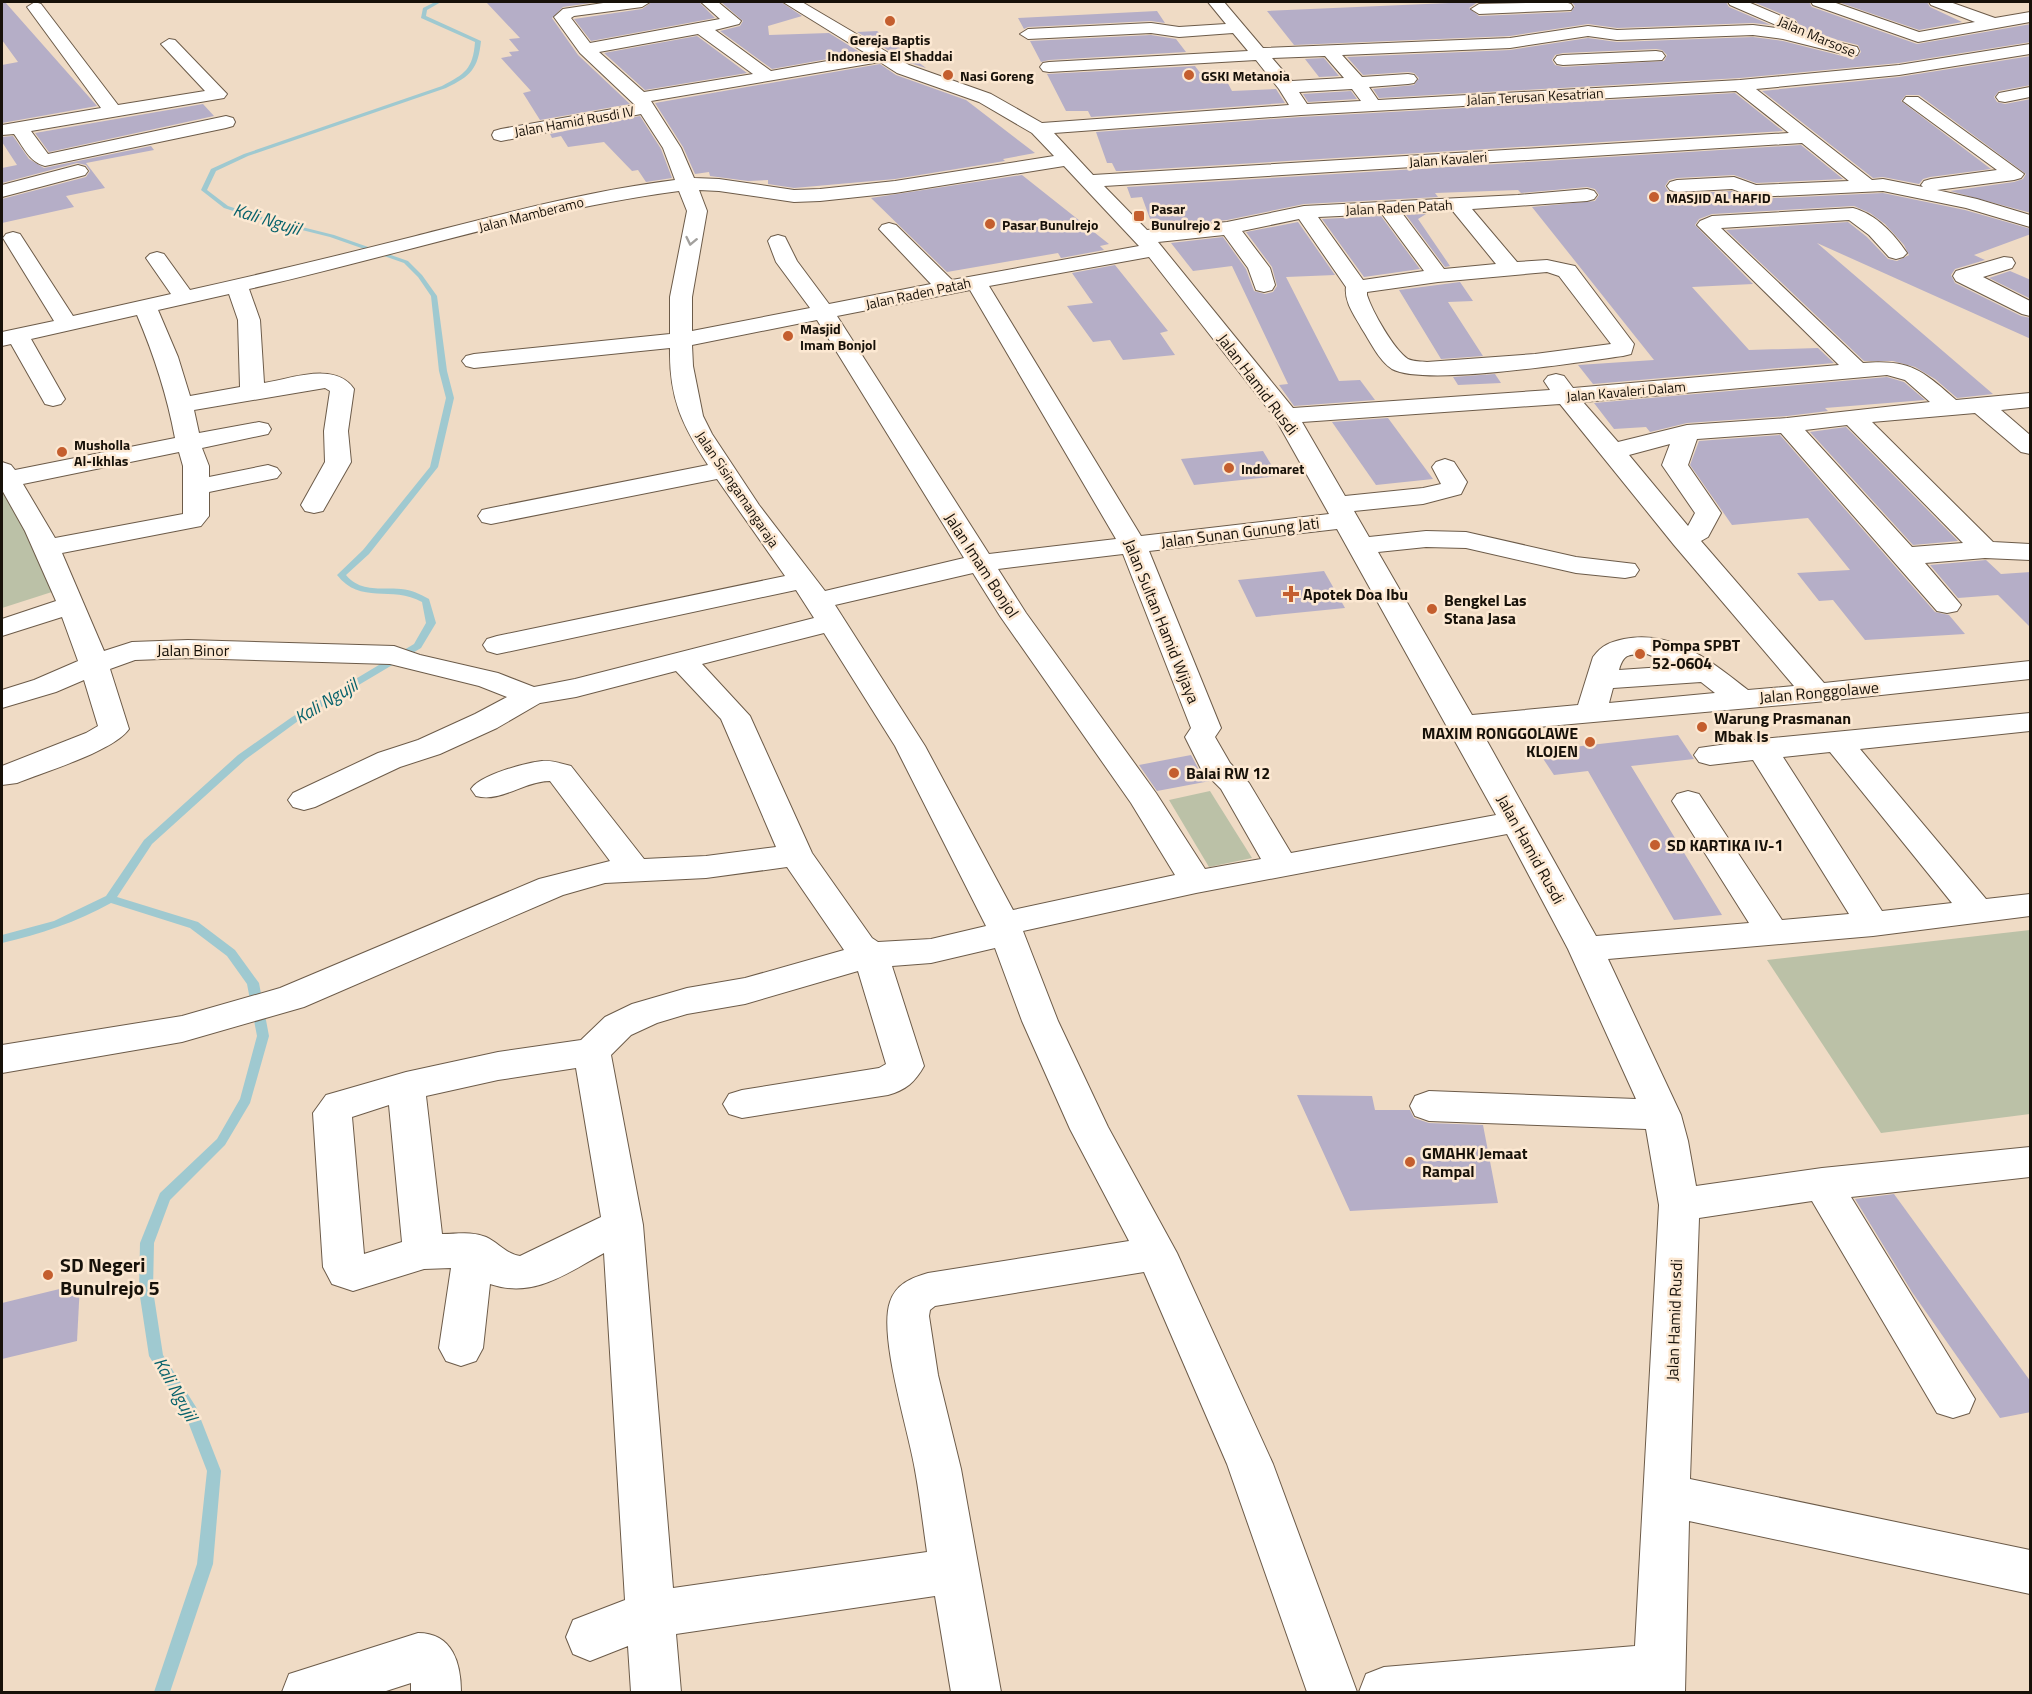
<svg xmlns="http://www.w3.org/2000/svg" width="2032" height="1694" font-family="'Titillium Web',sans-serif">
<rect width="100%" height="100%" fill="#efdbc5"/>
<g fill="#bbc1a7">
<path d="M2 489 31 537 55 591 2 608Z"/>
<path d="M1210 791 1252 858 1209 867 1169 800Z"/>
<path d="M2030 930V1114L1881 1133 1767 960Z"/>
</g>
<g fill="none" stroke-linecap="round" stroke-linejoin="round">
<path fill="#9fc9d0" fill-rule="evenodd" d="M435 2H441L427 10 426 16 481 41C478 69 471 76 446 88L248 156 216 171 207 190 228 206 262 217 334 235 408 261 422 275 437 296 447 371 454 398 438 467 369 554 346 575C361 593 381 587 401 589 412 590 420 594 429 599L436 623 421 648 298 721 246 759 152 844 117 897 198 922 235 950 259 983 269 1036 250 1103 225 1145 170 1200 154 1243 153 1290 163 1355 196 1407 221 1471 213 1564 170 1692H154L197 1564 207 1471 185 1414 149 1356 139 1290 140 1243 160 1193 217 1139 240 1099 257 1036 247 984 227 956 190 928 111 903C77 922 40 934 2 943V935L54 921 106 896 144 840 238 755 292 717 414 644 426 623 422 602C392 585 360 605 337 575L363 550 430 467 446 398 439 371 431 296 418 277 404 263 330 237 258 219 224 208 201 190 211 169 244 154 442 86C465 74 473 69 475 42L421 18 423 8Z"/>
</g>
<g fill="#b5aec7" fill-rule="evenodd">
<path d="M2 2H5L97 106 2 123V65L18 62 2 40Z"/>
<path d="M486 2H598L563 7 552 18 578 55 630 104 540 120 523 93 531 91 501 58 512 56 509 52 519 51 509 39 520 38Z"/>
<path d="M652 2H699L715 18 591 41 574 19 642 9Z"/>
<path d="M721 2H781L802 16 768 26 769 35 829 33 861 53 772 69 720 31 740 26 743 21Z"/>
<path d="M1447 2H1490H1478L1469 8 1479 16 1571 12 1575 6 1571 2H1726L1729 7 1771 25 1753 23 1617 28 1588 24 1510 36 1294 45 1267 11 1449 3Z"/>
<path d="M1753 2H1809L1812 7 1917 44 2031 24V42L1899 63 1740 78 1379 98 1373 89 1414 85 1419 78 1414 73 1408 72 1363 75 1347 57 1510 50 1588 38 1617 42 1753 37 1783 41 1850 58 1857 57 1861 52 1858 45 1794 29 1799 25 1796 20ZM1656 49 1662 50 1667 55 1664 61 1563 67 1555 65 1552 60 1555 55 1563 53Z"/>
<path d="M1838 2H1927L1930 7 1962 22 1919 30Z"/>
<path d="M1157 11 1165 23 1151 21 1028 27 1024 29 1018 18Z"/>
<path d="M877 31 926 68 910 63 857 32Z"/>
<path d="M1151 35 1176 39 1186 52 1049 60 1041 62 1030 41Z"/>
<path d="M697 36 747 73 645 90 604 53Z"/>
<path d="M2031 56V85L1999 91 1994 97 1997 102 2005 104 2031 99V213L1950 191 2014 182 2023 179 2026 174 1919 95H1906L1901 101 1991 169 1930 177 1923 179 1919 184 1883 177 1873 178 1762 91 1899 77Z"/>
<path d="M1324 58 1339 76 1319 77 1305 59Z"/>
<path d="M880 64 896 75 966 100 1035 153 1003 159 1005 161 895 179 794 188 768 184V180L748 181 710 176 709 172 695 174 683 147 655 103Z"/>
<path d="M1195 66 1201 74H1223L1232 91 1276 89 1285 103 1091 117 1088 111H1066L1047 74Z"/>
<path d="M1351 91 1357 99 1308 102 1303 94Z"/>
<path d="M1735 93 1783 131 1121 171H1116L1112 163H1107L1096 132 1301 117Z"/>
<path d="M203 104 214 116 49 152 35 133Z"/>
<path d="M640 116 661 149 672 178 646 182 638 170 632 171 604 142 568 147 561 136 552 138 550 134Z"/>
<path d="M13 136 29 159 44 168 151 146 154 150 86 163 105 188 66 196 74 207 2 223V199L86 177 90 171 86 165 77 163 2 183V168L17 165 2 142V137Z"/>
<path d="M1801 145 1843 179 1756 183 1734 175 1677 178 1669 180 1665 186 1668 191 1676 194 1732 191 1754 199 1883 193 1965 210 2031 229V234L1974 255 1985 260 1955 269 1951 275 1955 283 2021 316 2031 318V339L1817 243 1993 394 1957 398 1935 379 1915 367 1893 361H1864L1726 230 1848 222 1867 237 1888 259 1897 261 1909 255 1904 245 1885 224 1870 213 1854 206 1712 214 1699 219 1695 225 1753 284 1692 287 1749 350 1818 348 1834 363 1593 384 1578 365 1654 360 1532 207 1595 201 1599 195 1595 189 1587 187 1521 193 1518 190 1435 193 1438 197 1304 204 1227 220 1153 227 1142 197 1131 198 1127 187Z"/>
<path d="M1022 175 1109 244 1100 246 1104 250 1061 258 1058 253 947 272 871 198Z"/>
<path d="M1426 214 1418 219 1450 266 1445 267 1406 215Z"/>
<path d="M1381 216 1420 269 1364 277 1322 219Z"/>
<path d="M1298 222 1335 275 1286 277 1339 381 1360 380 1375 400 1294 406 1279 385 1288 384 1232 266 1193 271 1171 243 1223 237 1246 269 1254 291 1265 294 1273 292 1277 286 1272 267 1246 232Z"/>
<path d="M1115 265 1168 331 1160 333 1175 355 1123 360 1110 340 1093 342 1067 306 1093 303 1072 273Z"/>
<path d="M2010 271 2031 280V299L1989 278Z"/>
<path d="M1460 282 1473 301 1448 302 1483 356 1441 359 1399 290Z"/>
<path d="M1495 374 1501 383 1458 385 1453 377Z"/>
<path d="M1887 377 1904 382 1925 400 1825 408 1828 411 1787 416 1687 423 1650 432 1646 427 1614 429 1594 403Z"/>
<path d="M1388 418 1433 479 1376 485 1332 422Z"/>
<path d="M1846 427 1854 435 1958 541 1913 545 1810 432Z"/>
<path d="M1780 435 1935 612 1949 615 1965 634 1865 640 1833 600 1819 601 1797 573 1850 570 1808 518 1732 525 1690 465 1699 441Z"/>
<path d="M1263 451 1278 476 1194 485 1181 459Z"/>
<path d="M1986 560 2001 574 2031 572V628L1998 595 1958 598 1930 565Z"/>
<path d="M1324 571 1345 608 1256 617 1238 580Z"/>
<path d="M1678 735 1694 759 1631 766 1722 915 1674 920 1588 771 1554 775 1538 751Z"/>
<path d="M1191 755 1199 770 1210 781 1157 791 1139 765Z"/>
<path d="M1297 1095 1372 1096 1375 1110H1410L1414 1118 1429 1123 1483 1125 1498 1203 1350 1211Z"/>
<path d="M1894 1194 2031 1382V1412L2000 1418 1912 1292 1855 1199Z"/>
<path d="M80 1284 77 1341 2 1359V1303Z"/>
</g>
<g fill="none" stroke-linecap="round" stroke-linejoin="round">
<g stroke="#6c5b49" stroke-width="2">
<g id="minor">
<path d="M35 2 41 4 118 105 205 91 161 44 169 39 175 40 227 94 224 98 218 99 31 131 48 154 226 116 233 118 235 122 233 126 226 128 45 166C29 162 23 146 14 134L2 135V125L101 108 27 7Z"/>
<path d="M610 2H650L642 7 574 16 571 18 590 43 720 19 701 2H718L741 21 739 24 715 30 771 71 867 54 783 2H802L909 65 991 94 1042 123 1289 105 1279 89 1256 60 1049 72 1043 71 1040 67 1043 63 1049 62 1248 51 1233 33 1179 37 1151 33 1028 39 1020 34 1028 29 1151 23 1179 27 1226 24 1208 2H1224L1263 48 1510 38 1588 26 1617 30 1753 25 1783 29 1857 47 1859 51 1857 55 1851 56 1783 39 1753 35 1617 40 1588 36 1510 48 1342 55 1362 77 1408 74 1414 75 1417 79 1414 83 1408 84 1369 87 1378 100 1740 80 1899 65 2030 44V54L1899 75 1756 89 1872 180 1883 179 1923 187 1921 185 1924 181 1931 179 1997 170 1903 101 1906 97H1918L2024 174 2021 178 2014 180 1937 190 1977 199 2030 215V227L1966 208 1883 191 1754 197 1732 189 1677 192 1670 190 1667 186 1670 182 1677 180 1734 177 1756 185 1849 181 1802 143 1104 186 1147 230 1227 222 1304 206 1518 195 1587 189 1594 191 1597 195 1594 199 1587 201 1472 209 1517 262 1547 260 1575 266 1634 344 1631 354 1623 356C1580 362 1425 387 1392 369 1379 361 1370 341 1362 329 1355 316 1344 302 1346 287L1299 219 1242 231 1270 268 1275 285 1272 290 1264 292 1256 290 1248 268 1224 235 1158 242 1293 408 1550 390 1544 381 1548 376 1556 374 1564 376 1573 388 1839 365 1697 225 1700 221 1712 216 1853 208C1876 214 1894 234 1907 253L1903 257 1896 259 1889 257 1869 235 1849 220 1721 228 1863 363C1910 359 1922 370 1956 400L2030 393V407L2001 410 2030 435V454L2021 452 1975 413 1872 422 1993 542 2030 544V560L1985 558 1925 563 1961 605 1957 611 1947 613 1937 611 1781 433 1697 439 1688 465 1721 513 1708 537 1701 541 1824 683 2030 661V679L1816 702 1482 732 1596 936 1749 923 1672 801 1677 794 1688 791 1699 794 1782 920 1849 914 1753 760 1710 765 1699 762 1694 755 1699 748 1762 739 2030 713V731L1860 749 1986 899 2030 894V916L1873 936 1608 959 1681 1115 1688 1141 1696 1186 1822 1168 2030 1147V1177L1851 1197 1975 1399 1969 1413 1953 1418 1937 1413 1812 1201 1699 1218 1690 1479 2030 1550V1594L1689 1521 1685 1692H1359L1366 1674 1384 1667 1635 1646 1659 1205 1646 1129 1429 1121 1415 1116 1410 1106 1415 1096 1429 1091 1636 1099 1568 949 1507 834 1196 893 1023 931 1058 1021 1108 1127 1177 1253 1273 1464 1357 1692H1307L1227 1464 1144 1272 935 1306 930 1310 929 1316 938 1375 961 1469 1001 1692H951L935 1596 676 1634 681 1692H631L628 1646 590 1661 573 1654 566 1637 573 1620 625 1600 604 1253C567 1273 534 1299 490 1284L483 1348 476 1361 461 1366 446 1361 439 1348 451 1268 424 1269 353 1291 332 1284 323 1267 313 1113 326 1095 340 1091 406 1072 498 1052 581 1040 605 1017 632 1004 687 988 745 978 844 950 787 867 706 878 605 883 563 895 304 1007 182 1042 2 1073V1045L182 1016 280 988 539 879 610 861 550 781C524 781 501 803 476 796L471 789C480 775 525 763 542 761 552 760 562 764 571 766L644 859 706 856 776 847 721 719 676 671 576 697 540 703 497 728 440 754 400 767 315 807 304 810 293 807 288 800 293 793 378 753 418 740 475 714 507 697 479 686 390 664 188 658 135 660 110 669 129 729C114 751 44 772 17 783L2 785V766L86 733 98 726 84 680 56 692 2 708V690L34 680 78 661 62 617 2 636V619L56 601 25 531 2 490V462L11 465 15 470 175 438C167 395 154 355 137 315L31 339 65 399 61 404 53 406 45 404 11 344 2 346V332L54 321 3 238 6 234 13 232 20 234 73 316 171 294 146 258 150 254 157 252 164 254 190 290C266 273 341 255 416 236 502 214 587 191 675 180L663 148 641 114 501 141 494 139 492 135 494 131 501 129 635 105 580 53 554 17 563 9ZM698 34 753 74 644 92 599 52ZM1325 56 1344 78 1292 81 1272 58ZM880 62 897 73 979 102 1032 133 1054 156 895 181 820 189 794 190 719 179 694 178 681 148 651 101ZM1352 89 1361 101 1307 104 1299 92ZM1736 91 1789 133 1093 175 1054 133 1301 115ZM1064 166 1139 246 952 280 896 225 889 223 882 225 879 229 931 284 829 304 797 261 785 237 778 235 771 237 768 241 776 262 810 308 692 331V297L707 211 699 190 719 191 794 202 820 201 895 193ZM679 191 687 211 670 297V334L474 354 466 356 462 361 466 366 474 368 670 348C669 398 682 425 708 465L491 508 482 510 478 516 482 522 491 524 717 479 785 576 497 636 487 639 483 645 487 651 497 654 796 590 814 618 575 679 534 687 498 673 420 655 394 646 188 640 132 642 104 651 62 553 201 526 209 516V492L277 478 281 473 277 468 268 465 209 477V466L202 448 268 434 271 429 268 424 259 422 199 433 194 410 325 388 330 391 324 431 325 462 301 505 305 511 314 513 323 511 351 462 348 431 354 389C335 361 291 379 264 383L260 320 249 289C392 257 534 210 679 191ZM1452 210 1496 264 1444 269 1402 213ZM1382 214 1424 271 1363 280 1318 217ZM1149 257 1275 418 1329 514 1141 536 989 286ZM1547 272 1559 276 1611 344 1535 354 1427 362C1421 361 1414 362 1408 359 1394 350 1372 311 1367 295V292L1438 282ZM970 290 1116 539 989 554 837 316ZM229 294 238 320 240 387 190 396 178 357 158 310ZM817 320 964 558 825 591 759 505 712 434 703 416 693 366 692 345ZM1887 375 1905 380 1930 402 1787 418 1687 425 1618 442 1583 402ZM1560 404 1674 545 1794 686 1748 690C1712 662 1673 629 1624 639 1610 642 1602 645 1593 657L1578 705 1472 715 1378 552 1426 547 1466 548 1576 573 1625 578 1635 576 1639 570 1635 564 1576 557 1466 532 1426 531 1369 537 1354 511 1423 504 1461 494 1467 482 1454 462 1445 459 1436 462 1432 467 1441 484 1423 488 1345 496 1302 422ZM1847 425 1963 543 1912 547 1805 430ZM1670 444 1662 465 1695 513 1688 526 1629 455ZM179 452 183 466V514L55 538 23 484ZM1337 529 1496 815 1291 853 1249 783 1230 763 1215 737 1221 728 1149 551ZM1123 554 1191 728 1185 737 1201 769 1221 789 1261 859 1205 869 1156 793 1026 613 998 569ZM973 573 1000 616 1131 803 1175 875 1013 910 925 746 835 605ZM824 633 895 746 986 926 931 939 878 942 872 938 812 853 750 716 702 664ZM1647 654 1678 666 1619 670C1624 652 1630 655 1647 654ZM1701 682 1715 693 1609 703 1613 688ZM1830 752 1952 903 1882 911 1783 757ZM995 948 1022 1021 1070 1129 1129 1241 928 1273C911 1278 896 1284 890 1302 878 1336 909 1432 915 1470 920 1497 923 1525 927 1552L673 1588 643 1225 611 1055 631 1035 657 1023 687 1014 745 1004 858 971 886 1064 879 1068 742 1090 729 1094 723 1104 729 1114 742 1118 888 1095C906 1090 915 1082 924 1066L892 966 931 963ZM576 1068 601 1217 520 1256C506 1254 499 1243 486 1237 472 1231 457 1234 442 1234L426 1096 498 1080ZM389 1105 402 1242 364 1254 352 1117Z"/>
<path d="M1565 2 1571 4 1573 7 1571 10 1479 14 1471 9 1479 4Z"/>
<path d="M1728 2H1748L1795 22 1797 25 1789 30 1783 28 1730 5Z"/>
<path d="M1811 2H1833L1919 32 1975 22 1931 5 1929 2H1950L1995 18 2030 12V22L1918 42 1813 5Z"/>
<path d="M1656 51 1662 52 1665 56 1662 60 1563 65 1557 64 1554 60 1557 56 1563 55Z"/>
<path d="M2030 87V97L2005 102 1999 101 1996 97 1999 93Z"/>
<path d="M78 165 85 167 88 171 85 175 2 197V185Z"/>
<path d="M2004 257 2012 258 2015 263 2012 268 1983 277 2030 301V316L2022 314 1956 281 1953 276 1956 271Z"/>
<path d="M418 1633C453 1633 461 1664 461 1692H411V1683L383 1692H282L289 1674Z"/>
</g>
</g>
<use href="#minor" fill="#fff" fill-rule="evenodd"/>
</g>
<defs><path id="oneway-chevron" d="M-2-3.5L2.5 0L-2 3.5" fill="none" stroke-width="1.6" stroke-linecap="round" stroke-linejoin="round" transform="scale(1.5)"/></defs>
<use stroke="#a2a09d" href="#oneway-chevron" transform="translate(691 241) rotate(102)"/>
<g fill="#c45e2e" stroke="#fce8d2" stroke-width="2">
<circle cx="890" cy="21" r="6"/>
<circle cx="948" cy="75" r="6"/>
<circle cx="1189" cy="75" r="6"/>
<circle cx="1654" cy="197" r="6"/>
<rect x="1133" y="210" width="12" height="12" rx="3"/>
<circle cx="990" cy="224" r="6"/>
<circle cx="788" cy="336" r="6"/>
<circle cx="62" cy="452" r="6"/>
<circle cx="1229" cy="468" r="6"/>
<path d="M1288 585h6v6h6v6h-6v6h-6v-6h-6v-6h6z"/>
<circle cx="1432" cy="609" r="6"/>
<circle cx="1640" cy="654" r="6"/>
<circle cx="1702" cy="727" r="6"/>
<circle cx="1590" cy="742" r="6"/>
<circle cx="1174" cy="773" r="6"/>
<circle cx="1655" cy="845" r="6"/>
<circle cx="1410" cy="1162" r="6"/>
<circle cx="48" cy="1275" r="6"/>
</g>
<g text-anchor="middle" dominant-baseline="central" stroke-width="5" stroke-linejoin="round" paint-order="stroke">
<g font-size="14" fill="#171109" stroke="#fce8d2">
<text transform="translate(1817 36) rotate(23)">Jalan Marsose</text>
<text transform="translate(1535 96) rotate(-3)">Jalan Terusan Kesatrian</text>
<text transform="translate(574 121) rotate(-10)">Jalan Hamid Rusdi IV</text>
<text transform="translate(1448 159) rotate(-4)">Jalan Kavaleri</text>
<text transform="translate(1399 207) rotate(-3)">Jalan Raden Patah</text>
<text transform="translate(531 214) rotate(-14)">Jalan Mamberamo</text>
<text transform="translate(918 293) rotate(-12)">Jalan Raden Patah</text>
<text transform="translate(1626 391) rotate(-5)">Jalan Kavaleri Dalam</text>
<text transform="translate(738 489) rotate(56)">Jalan Sisingamangaraja</text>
</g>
<g font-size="14" font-weight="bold" fill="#171109" stroke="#fce8d2" text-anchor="start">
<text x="890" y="39" text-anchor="middle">Gereja Baptis<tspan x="890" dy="16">Indonesia El Shaddai</tspan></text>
<text x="960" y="75">Nasi Goreng</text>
<text x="1201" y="75">GSKI Metanoia</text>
<text x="1666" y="197">MASJID AL HAFID</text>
<text x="1151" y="208">Pasar<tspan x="1151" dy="16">Bunulrejo 2</tspan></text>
<text x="1002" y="224">Pasar Bunulrejo</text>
<text x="800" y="328">Masjid<tspan x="800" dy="16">Imam Bonjol</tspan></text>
<text x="74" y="444">Musholla<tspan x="74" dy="16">Al-Ikhlas</tspan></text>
<text x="1241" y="468">Indomaret</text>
</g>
<g font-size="16" fill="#171109" stroke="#fce8d2">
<text transform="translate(1258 384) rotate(53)">Jalan Hamid Rusdi</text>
<text transform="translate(1240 532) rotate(-7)">Jalan Sunan Gunung Jati</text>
<text transform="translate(982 565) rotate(57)">Jalan Imam Bonjol</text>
<text transform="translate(1162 621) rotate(68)">Jalan Sultan Hamid Wijaya</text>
<text x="193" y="650">Jalan Binor</text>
<text transform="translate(1819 692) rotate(-5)">Jalan Ronggolawe</text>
<text transform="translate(1531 849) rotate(61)">Jalan Hamid Rusdi</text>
<text transform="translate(1674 1320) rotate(-88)">Jalan Hamid Rusdi</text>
</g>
<g font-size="16" font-weight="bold" fill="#171109" stroke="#fce8d2" text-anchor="start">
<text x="1303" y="594">Apotek Doa Ibu</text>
<text x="1444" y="600">Bengkel Las<tspan x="1444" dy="18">Stana Jasa</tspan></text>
<text x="1652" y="645">Pompa SPBT<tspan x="1652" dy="18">52-0604</tspan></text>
<text x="1714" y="718">Warung Prasmanan<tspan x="1714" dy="18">Mbak Is</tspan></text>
<text x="1578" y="733" text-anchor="end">MAXIM RONGGOLAWE<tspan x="1578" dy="18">KLOJEN</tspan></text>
<text x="1186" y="773">Balai RW 12</text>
<text x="1667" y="845">SD KARTIKA IV-1</text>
<text x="1422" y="1153">GMAHK Jemaat<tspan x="1422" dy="18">Rampal</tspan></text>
</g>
<g font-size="18" font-style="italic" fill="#07626c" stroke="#fce8d2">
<text transform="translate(267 219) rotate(17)">Kali Ngujil</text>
<text transform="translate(326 701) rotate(-31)">Kali Ngujil</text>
<text transform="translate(176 1389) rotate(61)">Kali Ngujil</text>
</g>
<g font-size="20" font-weight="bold" fill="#171109" stroke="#fce8d2" text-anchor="start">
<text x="60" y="1264">SD Negeri<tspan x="60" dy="23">Bunulrejo 5</tspan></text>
</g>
</g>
<rect width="2032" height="1694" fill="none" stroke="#171109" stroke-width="6"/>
</svg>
